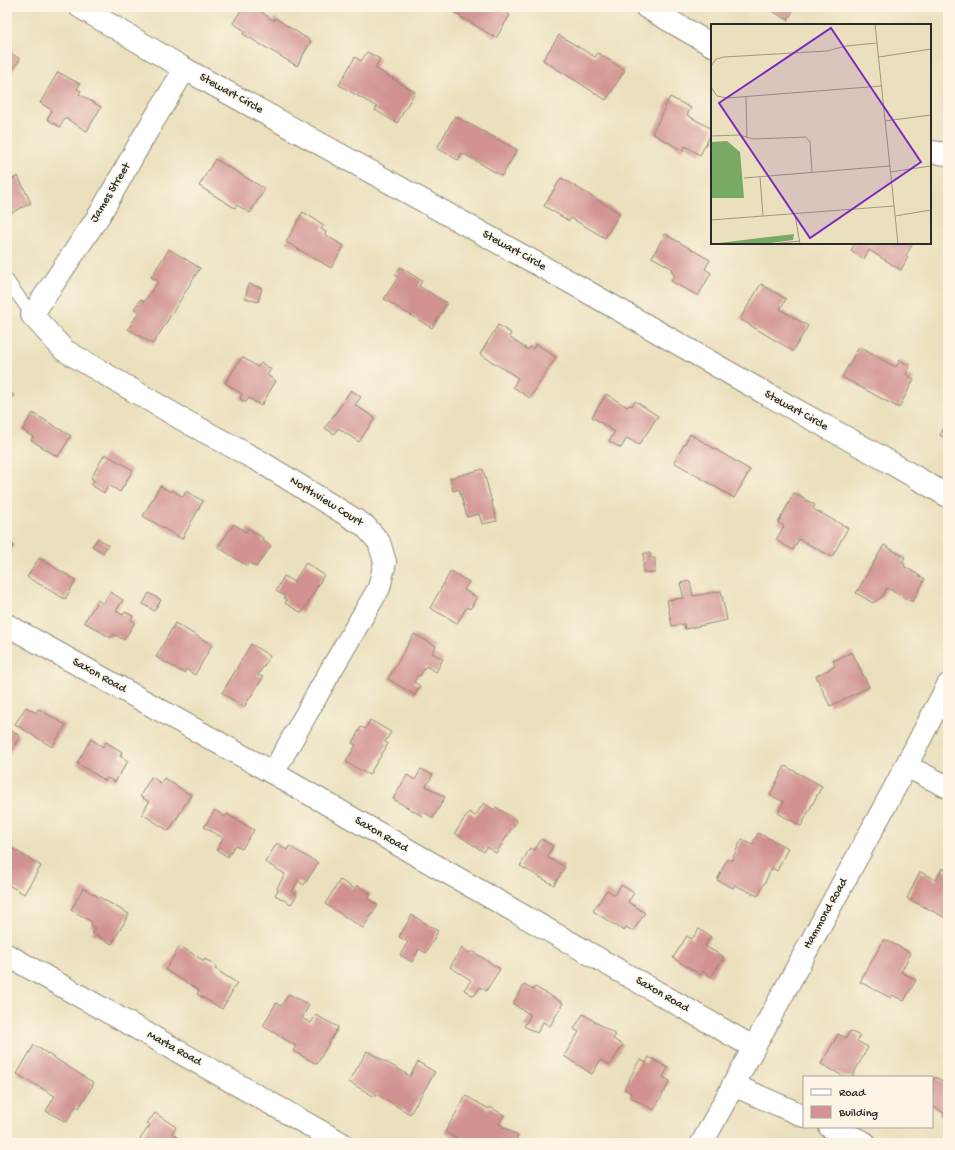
<svg xmlns="http://www.w3.org/2000/svg" width="955" height="1150" font-family="'Gochi Hand',sans-serif">
<rect width="100%" height="100%" fill="#fcf5e5"/>
<filter id="ink" filterUnits="userSpaceOnUse"><feTurbulence type="fractalNoise" baseFrequency=".025" numOctaves="2"/><feDisplacementMap in="SourceGraphic" scale="8" xChannelSelector="R" yChannelSelector="G"/><feConvolveMatrix kernelMatrix="1 2 1 2 8 2 1 2 1" color-interpolation-filters="sRGB"/></filter>
<filter id="wash" filterUnits="userSpaceOnUse"><feTurbulence type="fractalNoise" baseFrequency=".012" numOctaves="4" result="noise"/><feDisplacementMap in="SourceGraphic" scale="16" xChannelSelector="R" yChannelSelector="G"/><feGaussianBlur stdDeviation="0.9" result="paint"/><feColorMatrix in="noise" values="0 0 0 0 0 0 0 0 0 0 0 0 0 0 0 0 0 1.4 0 .05"/><feComposite in="paint" operator="in"/></filter>
<g filter="url(#wash)">
<rect width="100%" height="100%" fill="#ebe0bd"/>
<g id="blocks">
<g fill="#d19291">
<path d="M243 7H247L255 11 257 9 274 21 275 18 311 41 297 66 243 34 245 31 233 23Z"/>
<path d="M452 7H498L510 15 496 38 450 10Z"/>
<path d="M765 7H795L788 20Z"/>
<path d="M559 35 595 57 598 53 625 70 606 100 543 60Z"/>
<path d="M7 51 20 59 7 80Z"/>
<path d="M367 52 380 59 375 68 415 92 397 123 375 110 377 107 339 85 355 57 361 61Z"/>
<path d="M58 72 80 84 77 89 81 91 79 94 101 107 87 131 65 118 60 127 47 119 52 110 40 103Z"/>
<path d="M670 97 691 108 687 115 712 129V132L700 155 685 146 683 151 652 133 665 109 664 108Z"/>
<path d="M455 116 517 150 502 176 462 153 458 160 437 148Z"/>
<path d="M215 159 265 189 250 213 237 205 235 208 199 186Z"/>
<path d="M18 176 31 203 7 215V182Z"/>
<path d="M561 178 620 213 605 238 571 218 569 221 544 206Z"/>
<path d="M303 212 324 225 321 229 326 232 325 235 344 246 331 268 286 242Z"/>
<path d="M665 234 710 260 705 269 711 273 698 296 671 281 675 275 671 272 673 269 652 257Z"/>
<path d="M855 243H910L912 245 906 255 908 257 901 270 869 250 864 259 851 251Z"/>
<path d="M169 249 200 268 153 344 128 329 139 312 134 309 141 299 144 302 158 281 151 277Z"/>
<path d="M400 267 422 281 419 286 447 303 432 328 384 299 398 277 395 275Z"/>
<path d="M249 284 262 288 258 302 245 298Z"/>
<path d="M761 284 786 299 780 309 808 326 793 351 740 319Z"/>
<path d="M498 325 511 333 509 337 528 350 530 347 533 349 536 344 556 357 530 398 513 387 518 378 480 354Z"/>
<path d="M859 347 896 367 900 360 910 366 906 374 914 379 899 408 842 377Z"/>
<path d="M242 357 258 367 261 363 271 369 267 375 276 381 261 406 249 398 246 402 240 399 242 394 225 383Z"/>
<path d="M351 390 361 397 355 405 375 418 359 442 338 428 334 434 325 428Z"/>
<path d="M7 391 14 395 7 407Z"/>
<path d="M606 394 627 407 629 405 632 406 635 401 658 416 639 445 627 438 621 448 609 441 615 432 592 417Z"/>
<path d="M33 413 71 436 58 457 31 440 33 437 22 430Z"/>
<path d="M948 421V440L940 435Z"/>
<path d="M690 434 750 470 734 498 674 462Z"/>
<path d="M105 454 133 470 120 492 109 485 104 493 91 485 94 480 91 478Z"/>
<path d="M483 469 497 521 482 524 479 514 467 517 459 489 453 491 450 478Z"/>
<path d="M160 486 171 492 172 490 183 497 186 491 203 501 182 539 143 516Z"/>
<path d="M794 493 815 505 813 509 848 528 832 557 799 539 793 550 776 540 784 526 778 523Z"/>
<path d="M234 524 246 532 248 528 263 538 262 540 271 546 256 567 249 562 247 566 218 547Z"/>
<path d="M98 538 108 545 103 553 92 546Z"/>
<path d="M7 541 14 545 7 557Z"/>
<path d="M884 545 905 557 902 562 905 564 904 566 925 579 912 602 887 588 882 597 873 603 856 593Z"/>
<path d="M644 553H650V558H655V573L643 572Z"/>
<path d="M39 558 76 580 65 599 27 577Z"/>
<path d="M306 563 324 575 302 613 285 603 287 600 284 598 285 596 276 591 284 576 294 582Z"/>
<path d="M451 571 469 582 464 590 477 597 470 609 467 607 457 623 430 608Z"/>
<path d="M690 581 693 596 721 591 727 620 685 629 684 624 672 626 667 600 684 598 680 583Z"/>
<path d="M110 592 123 600 116 611 123 615 125 612 133 616 131 620 135 622 124 640 114 634 111 638 84 622 98 600 103 604Z"/>
<path d="M149 593 161 600 154 611 143 604Z"/>
<path d="M175 623 212 645 195 675 186 669 184 673 156 657Z"/>
<path d="M414 634 436 646 432 653 443 659 436 672 426 666 420 676 418 675 414 682 420 686 415 695 388 679Z"/>
<path d="M251 644 270 656 258 675 263 677 244 707 222 693Z"/>
<path d="M852 652 869 687 830 706 816 676 835 666 833 661Z"/>
<path d="M26 707 36 713 38 709 66 725 52 747 15 724Z"/>
<path d="M370 720 391 732 385 742 388 744 369 775 346 762 356 745 352 743 361 727 365 729Z"/>
<path d="M7 728 20 736 7 758Z"/>
<path d="M91 739 103 747 106 742 122 752 120 756 128 761 115 782 107 778 106 781 77 763Z"/>
<path d="M785 766 822 786 801 826 778 813 784 802 770 795Z"/>
<path d="M421 769 433 775 426 786 445 797 433 818 424 812 422 816 393 799 407 775 415 780Z"/>
<path d="M151 777 161 783 164 778 191 795 169 831 142 814 149 802 140 796Z"/>
<path d="M484 803 494 810 496 807 517 821 496 853 487 847 484 852 455 833 469 812 475 816Z"/>
<path d="M215 810 225 817 227 814 254 830 242 849 235 845 228 857 217 850 223 838 204 827Z"/>
<path d="M758 833 788 848 777 871 772 868 758 896 735 885 733 888 717 880 727 859 731 861 742 839 752 845Z"/>
<path d="M541 839 553 846 547 857 565 867 554 885 520 866 530 848 535 850Z"/>
<path d="M277 843 287 850 289 846 318 863 304 885 298 881 292 892 297 895 291 904 275 895 278 890 277 888 285 874 265 862Z"/>
<path d="M7 845 41 866 24 894 7 884V878L9 875 7 874Z"/>
<path d="M942 868 948 871V913L946 918 907 898 920 872 936 880Z"/>
<path d="M340 880 355 889 357 885 371 894 368 899 378 905 363 928 325 904Z"/>
<path d="M621 885 634 893 628 902 645 913 633 931 626 927 624 931 593 911 607 890 615 895Z"/>
<path d="M83 888 129 914 112 944 92 933 95 928 91 926 92 922 71 910Z"/>
<path d="M412 915 438 931 426 953 419 949 412 962 400 955 408 942 399 937Z"/>
<path d="M699 929 711 937 705 946 724 957 711 977 703 971 701 975 673 958 687 936 692 939Z"/>
<path d="M884 939 911 953 901 972 916 980 904 1001 892 995 891 998 860 982Z"/>
<path d="M180 946 204 961 205 959 217 966 215 969 237 983 222 1009 197 994 199 990 165 970Z"/>
<path d="M462 948 470 953 472 951 500 969 486 991 480 987 474 996 464 990 471 980 450 967Z"/>
<path d="M524 985 533 990 535 987 563 1003 550 1026 543 1022 537 1033 524 1026 531 1015 513 1004Z"/>
<path d="M289 994 309 1005 302 1018 311 1023 316 1015 338 1027 317 1064 293 1051 296 1046 263 1026 276 1003 281 1006Z"/>
<path d="M583 1014 616 1035 613 1039 623 1045 610 1065 601 1060 592 1074 564 1056 579 1032 574 1029Z"/>
<path d="M850 1031 860 1036 857 1041 868 1047 852 1077H845L821 1064 838 1034 846 1038Z"/>
<path d="M34 1045 94 1083 79 1108 76 1106 66 1122 46 1111 55 1096 17 1074Z"/>
<path d="M367 1051 410 1076 418 1062 435 1072 410 1114 376 1094 375 1097 349 1082Z"/>
<path d="M649 1057 668 1068 663 1077 670 1081 654 1110 630 1097 631 1093 624 1089 640 1059 646 1063Z"/>
<path d="M935 1077 948 1084V1119L943 1116 944 1113 932 1106V1084Z"/>
<path d="M466 1096 489 1109 490 1107 504 1115 499 1124 518 1136 514 1143H464L445 1132Z"/>
<path d="M155 1113 176 1127 172 1133 185 1143H137L150 1125 147 1123Z"/>
</g>
</g>
</g>
<g filter="url(#ink)">
<use href="#blocks" fill-opacity="0" stroke="#8b8674" stroke-width="1"/>
<g fill="none" stroke-linecap="round" stroke-linejoin="round">
<g stroke="#8b8674" stroke-width="14">
<path id="lane" d="M7 280 32 315"/>
</g>
<g stroke="#8b8674" stroke-width="24">
<g id="street">
<path d="M80 7 185 69 579 287 754 387 872 452 948 496"/>
<path d="M646 7 712 45"/>
<path d="M185 69 144 136 100 214 32 315 64 350 187 422 261 462 365 526 379 542 385 562 379 588 331 670 273 773"/>
<path d="M930 152 948 154"/>
<path d="M7 625 273 773 753 1047"/>
<path d="M906 766 948 787"/>
<path d="M7 955 341 1143"/>
<path d="M733 1085 804 1116"/>
<path d="M830 1127 865 1143"/>
<path d="M702 1143 894 789 948 685"/>
</g>
</g>
<use href="#lane" stroke="#fff" stroke-width="12"/>
<use href="#street" stroke="#fff" stroke-width="22"/>
</g>
</g>
<g text-anchor="middle" dominant-baseline="central" stroke-width="3" stroke-linejoin="round" paint-order="stroke">
<g font-size="12" fill="#2b2b2b" stroke="#fcf5e5">
<text transform="translate(231 94) rotate(29)">Stewart Circle</text>
<text transform="translate(111 193) rotate(-59)">James Street</text>
<text transform="translate(514 251) rotate(29)">Stewart Circle</text>
<text transform="translate(796 411) rotate(29)">Stewart Circle</text>
<text transform="translate(326 502) rotate(32)">Northview Court</text>
<text transform="translate(99 676) rotate(29)">Saxon Road</text>
<text transform="translate(381 835) rotate(30)">Saxon Road</text>
<text transform="translate(826 914) rotate(-61)">Hammond Road</text>
<text transform="translate(662 995) rotate(30)">Saxon Road</text>
<text transform="translate(174 1049) rotate(29)">Marta Road</text>
</g>
</g>
<g transform="translate(711 24)">
<rect width="220" height="220" fill="#ebe0bd"/>
<path d="M16 117 29 128 33 174H0V118ZM83 210 82 216 52 220H0Z" fill="#78aa65"/>
<path fill="none" stroke="#9e9883" stroke-width="1" d="M164 0 187 220M168 33 220 25M0 42 5 35 13 33 116 27 135 22 166 19M0 63 6 72 16 74 170 62M35 73 36 114M174 97 220 91M0 112 28 111 43 115 95 113 99 118 101 148M179 148 220 142M49 153 52 192M33 154 179 142M84 191 89 220M184 192 220 186M0 196 183 182M60 220 89 217"/>
<path fill="#7b2cbf" fill-opacity="0.15" stroke="#7b2cbf" stroke-width="2" d="M120 4 210 138 99 214 8 79Z"/>
<rect width="220" height="220" fill="none" stroke="#2b2b2b" stroke-width="2"/>
</g>
<rect width="955" height="1150" fill="none" stroke="#fcf5e5" stroke-width="24"/>
<rect x="803" y="1076" width="130" height="52" fill="#fcf5e5" stroke="#a8a49b"/>
<rect x="811" y="1089" width="20" height="6" fill="#ffffff" stroke="#a8a49b"/>
<text x="839" y="1096" font-size="12" fill="#2b2b2b">Road</text>
<rect x="811" y="1106" width="20" height="12" fill="#d19291" stroke="#a8a49b"/>
<text x="839" y="1116" font-size="12" fill="#2b2b2b">Building</text>
</svg>
